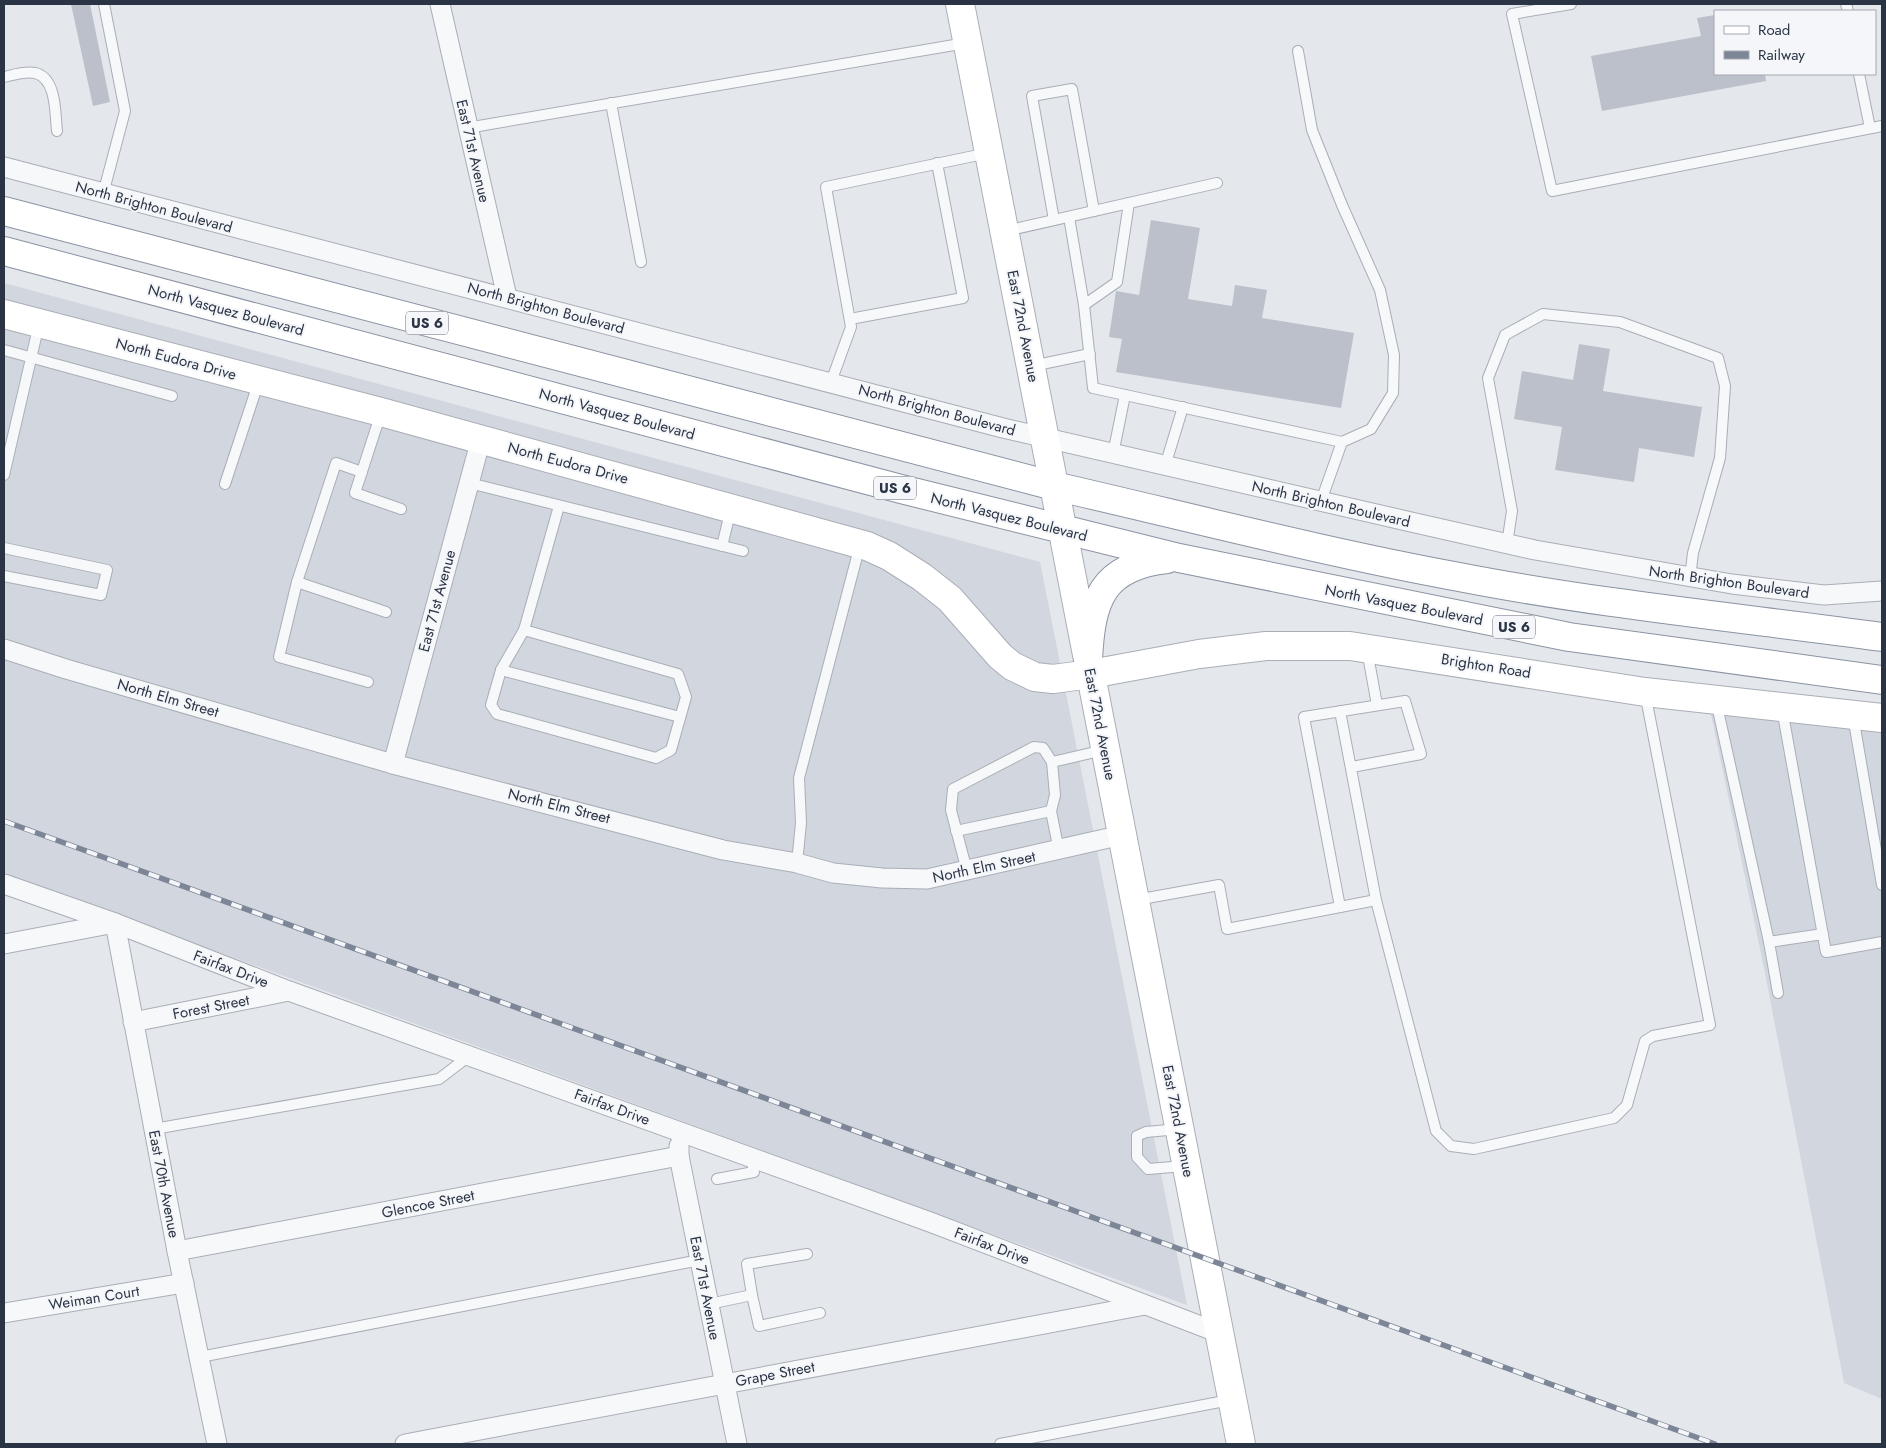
<svg xmlns="http://www.w3.org/2000/svg" width="1886" height="1448" font-family="Jost,sans-serif">
<rect width="100%" height="100%" fill="#e4e7ec"/>
<g fill="#d2d6de">
<path d="M4 283 1040 562 1187 1305 4 874Z"/>
<path d="M1708 700 1882 718V1399L1844 1383 1764 968Z"/>
</g>
<g fill="#bbc0ca">
<path d="M71 4H90L110 102 93 106Z"/>
<path d="M1715 15V74H1765L1766 81 1602 111 1591 56 1701 36 1697 18Z"/>
<path d="M1151 220 1200 228 1188 299 1232 306 1235 285 1267 290 1262 318 1354 333 1341 408 1116 372 1122 339 1109 337 1116 291 1139 295Z"/>
<path d="M1579 344 1610 349 1603 391 1702 407 1694 457 1639 448 1634 482 1555 470 1562 427 1514 419 1522 371 1573 380Z"/>
</g>
<g fill="none" stroke-linecap="round" stroke-linejoin="round">
<g stroke="#a9aeb7" stroke-width="12">
<g id="lane">
<path d="M1571 4 1512 14 1552 191 1882 126"/>
<path d="M1846 4 1848 11"/>
<path d="M1298 51 1312 130 1342 205 1380 290 1394 355 1393 393 1371 429 1342 442 1321 501"/>
<path d="M1859 74 1870 128"/>
<path d="M4 77C13 75 25 71 35 73 57 78 55 114 57 131"/>
<path d="M611 103 641 262"/>
<path d="M467 128 966 43"/>
<path d="M103 194 125 111 104 4"/>
<path d="M1069 217 1084 305 1117 282 1129 203"/>
<path d="M1054 220 1032 96 1072 89 1094 211"/>
<path d="M1006 231 1217 183"/>
<path d="M1084 305 1093 388 1342 442"/>
<path d="M850 319 963 298 937 163"/>
<path d="M4 350 172 396"/>
<path d="M1032 366 1090 354"/>
<path d="M831 382 851 327 826 187 988 153"/>
<path d="M381 413 355 493 401 509"/>
<path d="M1113 454 1125 395"/>
<path d="M1165 466 1183 407"/>
<path d="M362 472 336 463 297 582 386 612"/>
<path d="M4 475 39 324"/>
<path d="M469 483 743 551"/>
<path d="M225 484 259 381"/>
<path d="M1507 544 1512 511 1488 378 1505 335 1543 314 1620 322 1718 358 1725 386 1720 458 1693 553 1690 578"/>
<path d="M722 546 731 509"/>
<path d="M4 548 107 570 101 595 4 576"/>
<path d="M297 582 279 657 368 682"/>
<path d="M524 630 678 674 686 697 671 750 656 758 497 714 491 705 501 670Z"/>
<path d="M524 630 559 506"/>
<path d="M1367 650 1377 705"/>
<path d="M501 670 680 717"/>
<path d="M1716 701 1769 942 1823 934"/>
<path d="M1782 709 1826 952 1882 942"/>
<path d="M1340 711 1376 900 1340 907 1304 717 1405 701 1421 754 1352 767"/>
<path d="M1853 716 1882 885"/>
<path d="M956 831 1051 811"/>
<path d="M1059 851 1051 811 1055 795 1052 762 1104 750"/>
<path d="M797 863 801 823 799 778 860 545"/>
<path d="M967 871 951 810 953 789 1034 747 1043 748 1052 762"/>
<path d="M1136 900 1219 885 1227 929 1340 907"/>
<path d="M1376 900 1436 1131 1451 1146 1474 1149 1614 1118 1627 1105 1645 1041 1653 1036 1710 1025 1645 693"/>
<path d="M1769 942 1778 993"/>
<path d="M154 1129 439 1079 469 1056"/>
<path d="M1179 1129 1146 1132 1137 1136V1157L1148 1169 1185 1166"/>
<path d="M717 1179 754 1172 751 1157"/>
<path d="M752 1295 747 1264 807 1254"/>
<path d="M709 1304 752 1295 759 1326 820 1313"/>
<path d="M200 1357 700 1260"/>
<path d="M1000 1444 1230 1400"/>
</g>
</g>
<g stroke="#a9aeb7" stroke-width="21">
<g id="street">
<path d="M440 4 507 297"/>
<path d="M4 167 1003 428 1411 522 1535 550 1732 584 1824 595 1882 591"/>
<path d="M4 649 66 669 393 764 723 850 797 863 833 873 882 878 927 879 1122 835"/>
<path d="M393 764 481 439"/>
<path d="M4 884 115 923 289 991 930 1222 1219 1333"/>
<path d="M4 944 115 923 177 1251 217 1444"/>
<path d="M133 1022 289 991"/>
<path d="M679 1146V1156L737 1444"/>
<path d="M177 1251 679 1156"/>
<path d="M4 1313 184 1283"/>
<path d="M405 1444 1145 1305"/>
</g>
</g>
<g stroke="#a9aeb7" stroke-width="30">
<g id="secondary">
<path d="M960 4 1241 1444"/>
<path d="M4 314 381 412 867 546 889 556 922 577 950 599 1000 656 1012 666 1035 677 1053 679 1091 674 1199 654 1266 646H1350L1645 692 1882 718"/>
</g>
</g>
<g stroke="#8b94a3" stroke-width="30">
<g id="highway">
<path d="M4 211 1054 486C1189 517 1323 552 1459 577 1598 604 1742 618 1882 637"/>
<path d="M4 251 901 489 1179 558 1569 637 1882 680"/>
<path d="M1088 660C1091 601 1101 566 1167 559"/>
</g>
</g>
<use href="#lane" stroke="#f7f8fa" stroke-width="10"/>
<use href="#street" stroke="#f7f8fa" stroke-width="19"/>
<use href="#secondary" stroke="#fff" stroke-width="28"/>
<use href="#highway" stroke="#fff" stroke-width="28"/>
<g stroke="#7d8696" stroke-width="5.5">
<path id="rail" d="M4 821 1715 1444"/>
</g>
<use href="#rail" stroke="#f4f6f9" stroke-width="4" stroke-dasharray="11" stroke-linecap="butt"/>
</g>
<g text-anchor="middle" dominant-baseline="central" stroke-width="4" stroke-linejoin="round" paint-order="stroke">
<g fill="#f4f6f9" stroke="#676e7b" stroke-width="1">
<rect x="406" y="311.5" width="42" height="23" rx="4"/>
<rect x="874" y="476.5" width="42" height="23" rx="4"/>
<rect x="1493" y="615.5" width="42" height="23" rx="4"/>
</g>
<g font-size="14" font-weight="bold" fill="#2b3445">
<text x="427" y="323">US 6</text>
<text x="895" y="488">US 6</text>
<text x="1514" y="627">US 6</text>
</g>
<g font-size="15" fill="#2b3445" stroke="#f4f6f9">
<text transform="translate(473 151) rotate(77)">East 71st Avenue</text>
<text transform="translate(154 207) rotate(15)">North Brighton Boulevard</text>
<text transform="translate(546 308) rotate(15)">North Brighton Boulevard</text>
<text transform="translate(226 310) rotate(15)">North Vasquez Boulevard</text>
<text transform="translate(1023 326) rotate(79)">East 72nd Avenue</text>
<text transform="translate(176 359) rotate(15)">North Eudora Drive</text>
<text transform="translate(937 410) rotate(15)">North Brighton Boulevard</text>
<text transform="translate(617 414) rotate(15)">North Vasquez Boulevard</text>
<text transform="translate(568 463) rotate(15)">North Eudora Drive</text>
<text transform="translate(1331 504) rotate(13)">North Brighton Boulevard</text>
<text transform="translate(1009 517) rotate(14)">North Vasquez Boulevard</text>
<text transform="translate(1729 582) rotate(8)">North Brighton Boulevard</text>
<text transform="translate(437 601) rotate(-75)">East 71st Avenue</text>
<text transform="translate(1404 605) rotate(11)">North Vasquez Boulevard</text>
<text transform="translate(1486 666) rotate(9)">Brighton Road</text>
<text transform="translate(168 698) rotate(16)">North Elm Street</text>
<text transform="translate(1100 724) rotate(79)">East 72nd Avenue</text>
<text transform="translate(559 806) rotate(14)">North Elm Street</text>
<text transform="translate(984 867) rotate(-12)">North Elm Street</text>
<text transform="translate(231 969) rotate(21)">Fairfax Drive</text>
<text transform="translate(211 1007) rotate(-11)">Forest Street</text>
<text transform="translate(612 1107) rotate(20)">Fairfax Drive</text>
<text transform="translate(1178 1121) rotate(79)">East 72nd Avenue</text>
<text transform="translate(164 1184) rotate(79)">East 70th Avenue</text>
<text transform="translate(428 1204) rotate(-11)">Glencoe Street</text>
<text transform="translate(992 1246) rotate(21)">Fairfax Drive</text>
<text transform="translate(705 1288) rotate(79)">East 71st Avenue</text>
<text transform="translate(94 1298) rotate(-9)">Weiman Court</text>
<text transform="translate(775 1374) rotate(-11)">Grape Street</text>
</g>
</g>
<rect width="1886" height="1448" fill="none" stroke="#2b3445" stroke-width="10"/>
<rect x="1714" y="10" width="162" height="65" fill="#f4f6f9" stroke="#a4a8b1"/>
<rect x="1724" y="26" width="25" height="8" fill="#ffffff" stroke="#a4a8b1"/>
<text x="1758" y="35" font-size="15" fill="#2b3445">Road</text>
<rect x="1724" y="51" width="25" height="8" fill="#7d8696" stroke="#a4a8b1"/>
<text x="1758" y="60" font-size="15" fill="#2b3445">Railway</text>
</svg>
